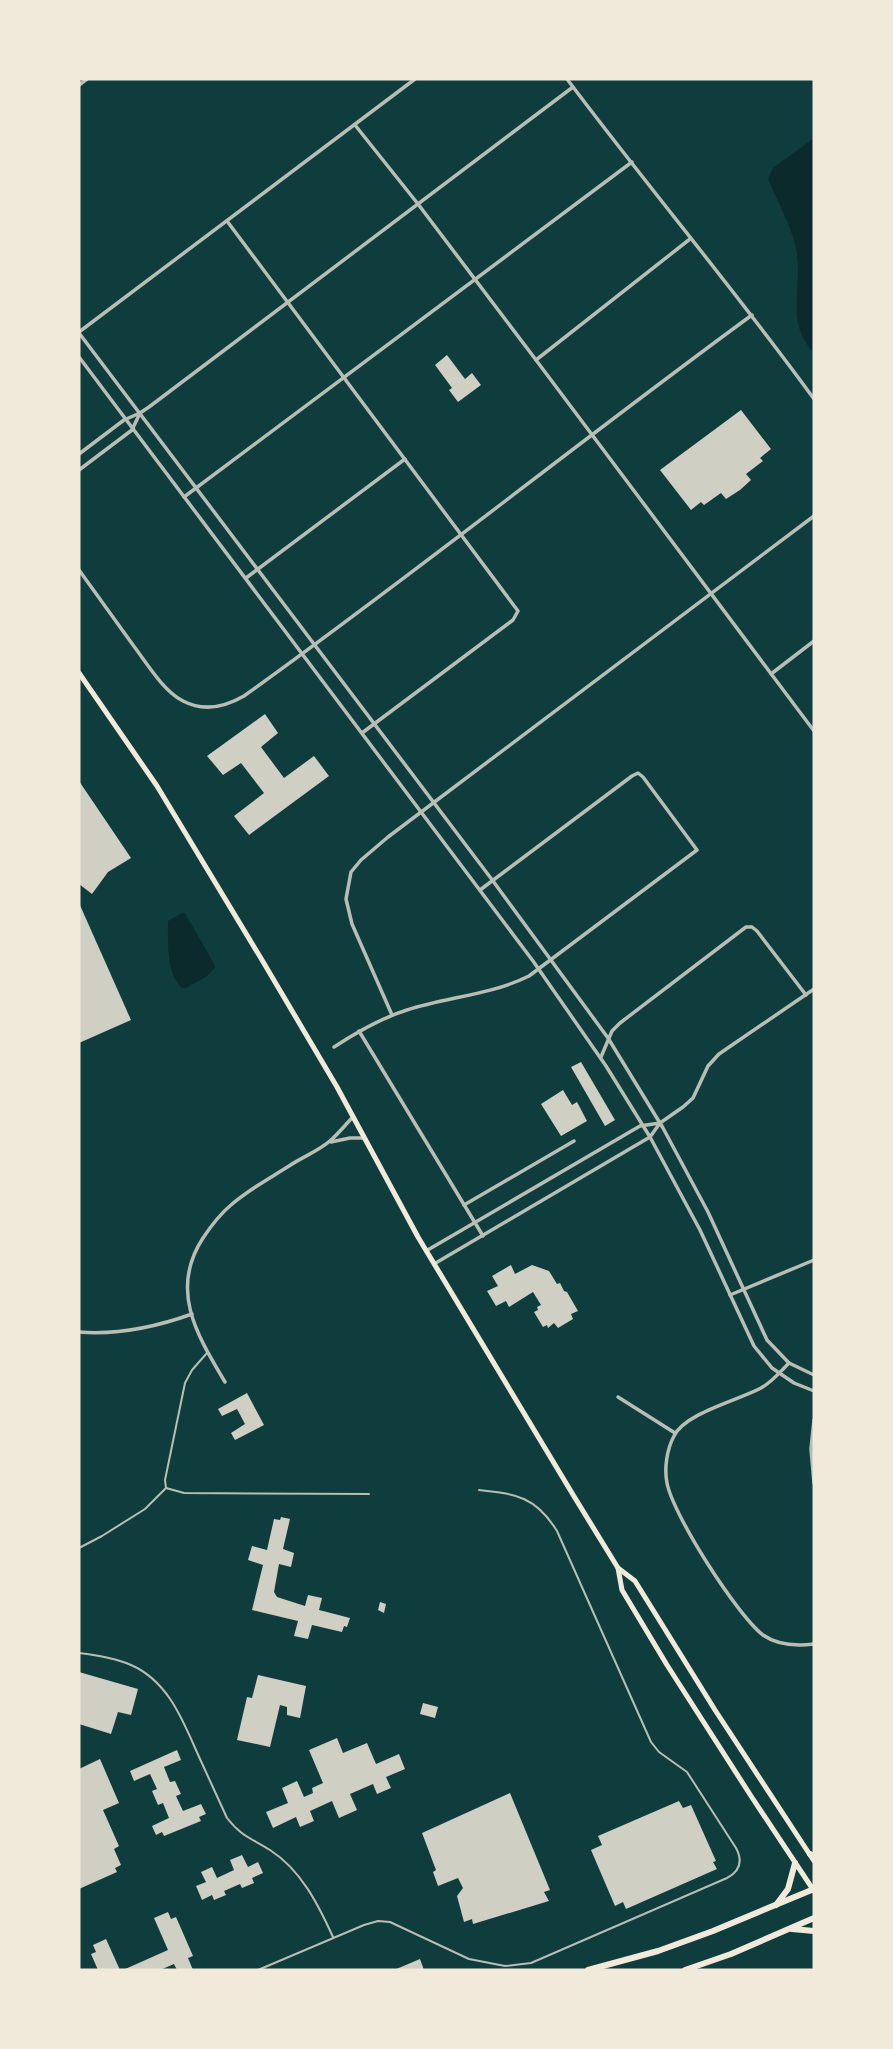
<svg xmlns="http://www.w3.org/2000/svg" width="893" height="2049" font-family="'Public Sans',sans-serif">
<rect width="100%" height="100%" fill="#0f3d3e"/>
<g fill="#0a2a2b">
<path d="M814 138V353C785 322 802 291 797 255 795 233 777 200 768 179L773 168Z"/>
<path d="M182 913H185L213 962 215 968 206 977 186 988H182C166 973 168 942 168 921Z"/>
</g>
<g fill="#cfcfc3">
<path d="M447 355 465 379 472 373 481 385 458 402 449 390 452 388 435 365Z"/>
<path d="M741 410 771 449 760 458 763 461 746 474 751 480 740 490 726 499 721 493 704 505 701 502 691 510 660 470Z"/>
<path d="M265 714 278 733 261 747 284 778 314 756 329 776 249 835 234 816 264 793 241 763 223 775 207 756Z"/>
<path d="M79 781 131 858 108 872 92 894 79 884Z"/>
<path d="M79 903 131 1020 79 1043Z"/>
<path d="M581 1062 615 1120 605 1126 571 1067Z"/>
<path d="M563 1090 572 1105 577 1102 587 1121 561 1136 541 1104Z"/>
<path d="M511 1265 515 1274 532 1265 549 1271 557 1284 560 1283 564 1291 567 1292 578 1311 571 1314 573 1319 558 1328 554 1323 548 1328 547 1325 543 1327 534 1312 538 1310 537 1307 541 1305 533 1292 509 1307 506 1301 496 1306 487 1291 498 1286 492 1276Z"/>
<path d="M247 1393 264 1425 235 1440 231 1433 245 1424 237 1409 222 1416 218 1409Z"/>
<path d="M281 1517 290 1519 283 1549 294 1553 291 1567 279 1564 274 1592 277 1597 305 1606 308 1595 322 1598 319 1610 350 1618 347 1627 344 1626 342 1632 312 1625 308 1639 294 1636 298 1621 252 1610 263 1565 248 1560 252 1546 267 1550 274 1519 280 1520Z"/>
<path d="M380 1602 386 1604 384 1613 378 1610Z"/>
<path d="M79 1672 138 1689 131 1715 118 1712 111 1734 79 1724Z"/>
<path d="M258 1675 306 1686 300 1718 287 1715V1707L280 1705 270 1747 237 1740 247 1697 252 1698Z"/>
<path d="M423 1703 438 1707 435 1718 420 1714Z"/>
<path d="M337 1738 343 1753 367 1743 376 1764 399 1754 405 1769 386 1777 391 1788 377 1794 373 1784 350 1794 357 1810 339 1818 332 1801 310 1811 314 1821 300 1827 296 1817 273 1828 266 1812 288 1803 282 1788 297 1781 304 1797 313 1793 312 1788 323 1783 309 1750Z"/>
<path d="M177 1750 181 1760 164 1767 170 1782 175 1781 181 1794 176 1796 183 1811 201 1804 206 1814 199 1817 201 1821 164 1836 162 1832 156 1835 152 1826 169 1818 163 1803 158 1805 152 1791 157 1789 150 1774 134 1781 130 1771Z"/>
<path d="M100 1759 119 1803 103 1810 119 1846 114 1849 121 1865 115 1868 117 1872 79 1889V1769Z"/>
<path d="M510 1793 550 1890 544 1892 549 1901 473 1924 472 1919 464 1922 457 1896 463 1888 458 1878 438 1886 433 1872 436 1870 422 1833Z"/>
<path d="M679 1801 683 1808 691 1805 716 1861 713 1862 717 1869 626 1909 623 1902 615 1906 591 1850 602 1845 598 1836Z"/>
<path d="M242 1855 248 1867 258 1862 263 1873 252 1878 254 1883 242 1888 240 1884 224 1891 226 1895 214 1900 212 1895 202 1900 196 1886 206 1882 201 1872 212 1867 217 1878 234 1870 230 1860Z"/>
<path d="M168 1912 171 1919 176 1917 193 1956 188 1958 193 1970H177L174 1964 160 1970H123L168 1950 154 1918Z"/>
<path d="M106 1939 120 1970H98L91 1954 96 1952 93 1945Z"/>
<path d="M420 1959 424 1970H394Z"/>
</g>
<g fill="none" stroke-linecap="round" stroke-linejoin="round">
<g stroke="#b8beb3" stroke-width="2">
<path d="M166 1488 165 1480 185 1383 192 1370 207 1353"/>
<path d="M79 1548 102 1536 145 1509 166 1488 184 1493 369 1494"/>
<path d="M79 1653C96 1655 115 1658 131 1665 170 1682 184 1724 200 1759 209 1779 218 1798 227 1818 242 1837 251 1838 270 1850 301 1870 318 1904 333 1937"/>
<path d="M258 1970 364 1925 378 1921 390 1922 469 1959 505 1966 531 1963 727 1878C740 1871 743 1861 736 1848L687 1772 659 1752 651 1742 557 1531C536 1497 517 1494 479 1490"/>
</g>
<g stroke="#b8beb3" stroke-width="3.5">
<path d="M567 79C648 187 735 290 814 399"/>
<path d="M79 85 87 79"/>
<path d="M355 125 418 204 536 360 814 731"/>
<path d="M227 221 518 611 513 620 362 733"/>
<path d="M79 332 415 79"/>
<path d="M79 333 493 881 608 1038 663 1128 708 1212 767 1340 789 1363 814 1375"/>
<path d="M79 357 533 961 606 1066 650 1137 700 1230 754 1346 772 1368 794 1383 814 1391"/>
<path d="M536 360 690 239"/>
<path d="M79 454 124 420 140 413 149 407 573 87"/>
<path d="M79 470 132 430 139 415"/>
<path d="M184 497 632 162"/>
<path d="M79 570C97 595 115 620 133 645 146 662 163 691 183 701 204 712 225 707 244 696 416 573 581 440 752 315"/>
<path d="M246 578 405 459"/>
<path d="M771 674 814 641"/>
<path d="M392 1015 352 924 346 899 351 872 361 860 388 837 814 516"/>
<path d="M359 1031 483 1236"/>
<path d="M334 1047C357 1032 381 1018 407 1010 447 997 491 995 529 976L697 850 643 777 638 773 632 776 480 890"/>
<path d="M601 1057 612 1031 620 1023 746 927H752L757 931 806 995"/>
<path d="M331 1142 350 1138H364"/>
<path d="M464 1205 574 1141"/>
<path d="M426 1251 640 1126 660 1123"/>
<path d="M434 1264 650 1137 660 1123 683 1107 693 1098 708 1066 719 1054 814 989"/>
<path d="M730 1295 814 1260"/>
<path d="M79 1332C117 1335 156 1327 192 1314"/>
<path d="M789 1363C780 1372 772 1382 761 1388 739 1400 685 1413 674 1436 667 1449 664 1468 667 1483 673 1515 737 1615 763 1635 777 1645 797 1646 814 1644"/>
<path d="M225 1382C197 1335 169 1290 203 1238 211 1226 220 1214 231 1205 248 1190 270 1178 289 1166 302 1157 319 1151 331 1140 339 1133 345 1125 353 1117"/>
<path d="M618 1397 675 1433"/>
<path d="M814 1420 811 1449 814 1483"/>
</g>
<g stroke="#f1e9da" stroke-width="5">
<path d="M79 673 157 786 262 960 337 1087 418 1237 575 1498 618 1568 635 1581 715 1710 814 1861"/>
<path d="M618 1568 622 1590 667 1665 751 1796 814 1891"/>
</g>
<g stroke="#f1e9da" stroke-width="6">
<path d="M810 1854 814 1857"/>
<path d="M776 1905 788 1889 795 1863"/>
<path d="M792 1929 814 1931"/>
<path d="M588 1970 658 1951 713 1931 814 1889"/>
<path d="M685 1970 731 1954 814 1918"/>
</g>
</g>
<rect width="893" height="2049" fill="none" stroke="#f1e9da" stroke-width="161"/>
</svg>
